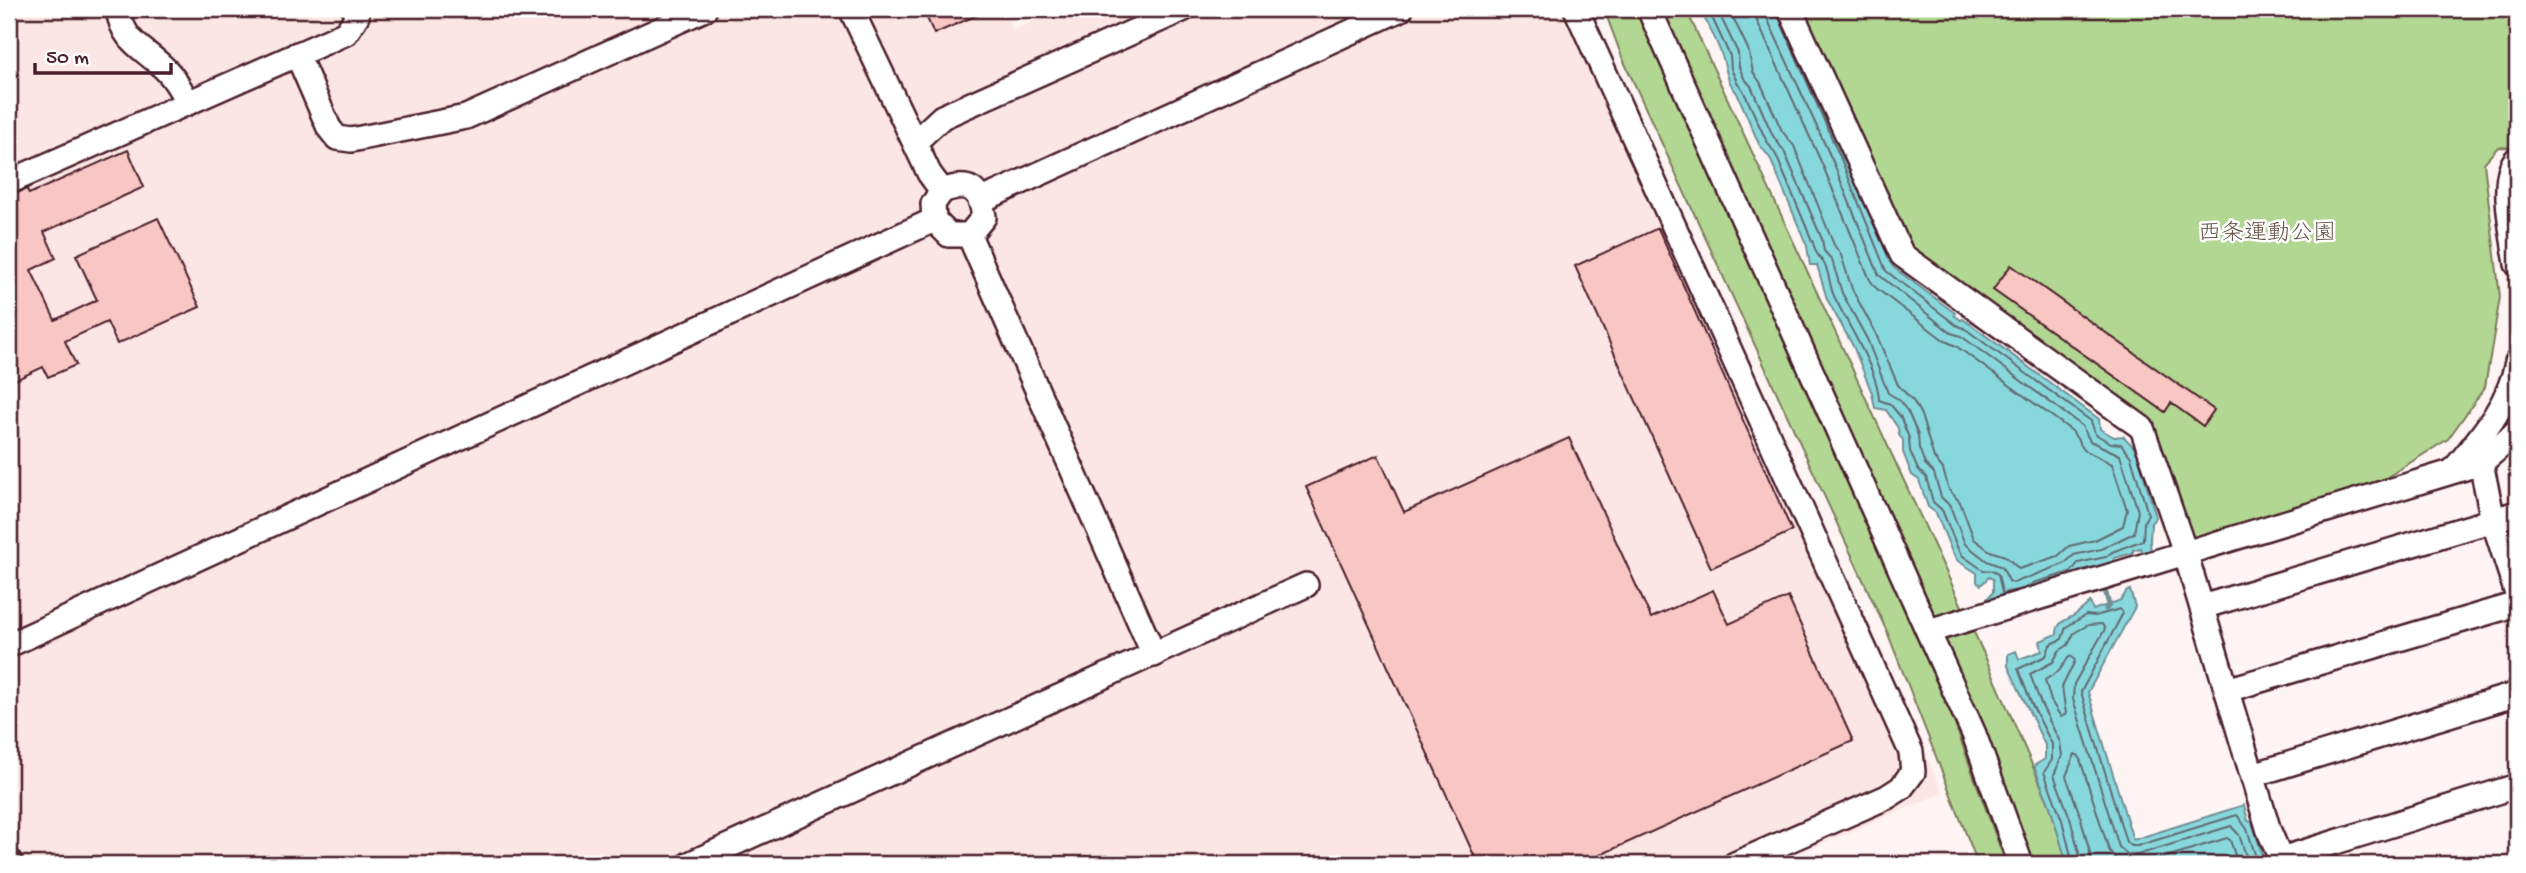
<svg xmlns="http://www.w3.org/2000/svg" width="2526" height="873" font-family="'Gochi Hand','Klee One',sans-serif">
<rect width="100%" height="100%" fill="#fef4f3"/>
<filter id="ink" filterUnits="userSpaceOnUse"><feTurbulence type="fractalNoise" baseFrequency=".0143" numOctaves="2"/><feDisplacementMap in="SourceGraphic" scale="14" xChannelSelector="R" yChannelSelector="G"/><feConvolveMatrix kernelMatrix="1 2 1 2 8 2 1 2 1" color-interpolation-filters="sRGB"/></filter>
<g filter="url(#ink)">
<path fill="#fce6e5" d="M9 9H1003L1013 30 1060 9H1590L1943 793 1774 864H9Z"/>
<g fill="#b2d792" stroke="#7e7b5e" stroke-width="2">
<path d="M1604 9H1636L1748 258 1874 530 1947 703 2006 864H1978L1888 634 1622 57Z"/>
<path d="M1658 9H1686L1984 654 2050 806 2067 864H2026Z"/>
<path d="M1796 9H2517V148L2498 147 2484 163 2500 297 2485 387 2448 439 2384 479 2187 539 2148 423 1906 252Z"/>
</g>
<g fill="#87d8dd" stroke="#6f8e96" stroke-width="2">
<path d="M1700 9H1781L1847 156 1893 267 1955 313 1954 315 1961 320 1963 319 2099 419 2100 429 2114 437 2123 436 2133 446 2138 455 2156 517 2151 523C2151 533 2148 544 2152 554L2144 556 2141 548 2133 550V553L2114 558V562L2080 570V576L1988 606 1986 600 1993 592V579L1989 577 1981 585 1977 582V573L1958 561 1952 552 1936 513 1928 507 1919 480 1912 475 1903 452V440L1899 435 1898 428 1886 410 1875 408 1872 393 1853 346 1827 299 1817 265H1810L1807 246 1770 158 1759 144 1737 93C1726 81 1727 70 1722 56 1717 40 1707 24 1700 9Z"/>
<path d="M2130 590 2135 607 2088 692 2133 840 2244 805 2248 821 2252 822 2265 864H2067L2050 806 2035 769V765L2045 759V745L2008 666V654L2016 651 2019 659 2042 651 2040 641 2057 634C2057 620 2067 621 2076 614 2081 611 2086 606 2090 602L2093 610 2121 600 2126 592Z"/>
</g>
<g fill="none" stroke-linecap="round" stroke-linejoin="round">
<g stroke="#626972" stroke-width="2">
<path d="M1708 9 1730 56 1731 69 1737 82 1743 90 1766 140 1776 155 1813 243C1816 253 1817 254 1823 262 1830 271 1829 288 1835 298 1847 323 1879 373 1879 400L1890 404 1900 416 1909 438 1910 451 1918 470 1926 477 1933 502 1942 510 1958 549 1963 556 1983 570 1992 571 1998 574 2002 593 2017 590"/>
<path d="M1717 9 1738 53 1739 67 1744 78 1751 86 1773 136 1784 151 1822 239 1824 251 1832 260 1842 293 1867 339 1888 393 1898 399 1908 412 1918 435 1919 448 1925 464 1934 473 1941 497 1950 506 1965 544 1987 561 2002 567 2009 581 2013 583 2064 564 2074 555 2101 549 2134 533 2138 511 2120 455 2090 441 2082 426 1961 336 1951 333 1879 275 1833 162 1767 18 1766 9"/>
<path d="M1729 9 1748 49 1753 72 1760 82 1782 131 1794 146 1834 245 1841 255 1852 289 1876 334 1898 385 1914 402 1921 415 1934 458 1943 469 1949 490 1960 502 1974 539 1990 551 2005 556 2019 569 2058 556 2069 546 2095 540 2123 526 2127 510 2112 464 2084 450 2072 431 1956 346 1945 341 1876 288 1870 280 1823 166 1757 21 1755 9"/>
<path d="M1775 9 1841 159 1886 271 1956 325 1964 328 2091 421 2095 434 2111 443 2121 444 2131 457 2148 514 2144 522 2143 540 2112 552 2106 557 2078 563 2071 572 2033 583 2028 587"/>
<path d="M2072 656 2075 661 2062 687 2066 714 2061 717 2051 701 2045 680 2059 671 2068 658Z"/>
<path d="M2073 864 2062 820 2044 772 2052 760V744L2033 707 2018 669 2046 656 2050 645 2062 639 2066 627 2086 615 2095 616 2120 609 2123 613 2081 692 2126 842 2131 846H2137L2237 815 2247 829 2258 864"/>
<path d="M2082 864 2070 818 2054 775 2062 756 2060 742 2041 704 2030 674 2053 662 2059 651 2068 645 2074 633 2088 625 2102 624 2105 629 2074 684 2073 699 2119 847 2127 854 2137 855 2231 826 2239 835 2249 864"/>
<path d="M2093 864 2080 815 2066 776 2075 754 2079 756 2109 850 2116 859 2125 864"/>
<path d="M2144 864 2227 838 2230 840 2238 864"/>
</g>
<path stroke="#6f8e96" stroke-width="5" d="M2104 586 2109 605 2106 609"/>
</g>
<g fill="#f8c7c3" stroke="#4a1f2b" stroke-width="2">
<path d="M923 9H991L934 34Z"/>
<path d="M128 150 144 187 44 232 56 258 31 270 55 320 97 300 76 255 158 218 200 307 117 344 107 322 65 341 76 365 48 377 43 367 9 383V196L27 189 29 194Z"/>
<path d="M1658 228 1792 531 1711 568 1575 266Z"/>
<path d="M2011 265 2214 410 2203 426 2171 403 2165 412 1993 290Z"/>
<path d="M1569 438 1651 618 1713 590 1729 624 1788 597 1853 741 1580 864H1478L1306 487 1378 455 1404 512Z"/>
</g>
<g fill="none" stroke-linecap="round" stroke-linejoin="round">
<g stroke="#4a1f2b" stroke-width="28">
<g id="minor">
<path d="M118 9C123 44 145 48 167 71 176 80 182 92 188 103"/>
<path d="M851 9 929 173 942 191 933 204 934 220 949 235H969L1154 655"/>
<path d="M1576 9 1911 752 1913 772 1901 788 1887 797 1735 864"/>
<path d="M1649 9 1974 734 2021 864"/>
<path d="M1790 9 1902 255 2142 428 2185 552 2269 831 2283 864"/>
<path d="M297 54 329 128 337 138 351 140 466 117 705 9"/>
<path d="M915 142 942 117 1184 9"/>
<path d="M2517 159C2498 174 2514 242 2517 264"/>
<path d="M9 182 346 33 357 16 354 9"/>
<path d="M942 191C969 181 980 188 984 217L969 235"/>
<path d="M982 200 1401 9"/>
<path d="M2481 463 2493 520 2517 594"/>
<path d="M2453 471C2479 439 2510 404 2517 362"/>
<path d="M2202 607 2517 513"/>
<path d="M1929 631 2481 463 2517 432"/>
<path d="M9 645 934 220"/>
<path d="M2227 690 2517 604"/>
<path d="M2253 775 2517 694"/>
<path d="M2281 859 2517 786"/>
<path d="M9 860 10 864"/>
<path d="M689 864 1306 585"/>
</g>
</g>
<use href="#minor" stroke="#fff" stroke-width="23"/>
</g>
</g>
<g text-anchor="middle" dominant-baseline="central" stroke-width="5" stroke-linejoin="round" paint-order="stroke">
<g font-size="23" fill="#69564a" stroke="#fff">
<text x="2267" y="234">西条運動公園</text>
</g>
</g>
<rect width="2526" height="873" fill="none" stroke="#fff" stroke-width="35"/>
<rect x="18" y="18" width="2491" height="838" fill="none" stroke="#4a1f2b" stroke-width="2.5" filter="url(#ink)"/>
<path d="M35 63v10h136v-10" fill="none" stroke="#4a1f2b" stroke-width="3.5"/>
<text x="46" y="63" font-size="21" fill="#4a1f2b" stroke="#ffffff" stroke-width="5" paint-order="stroke">50 m</text>
</svg>
